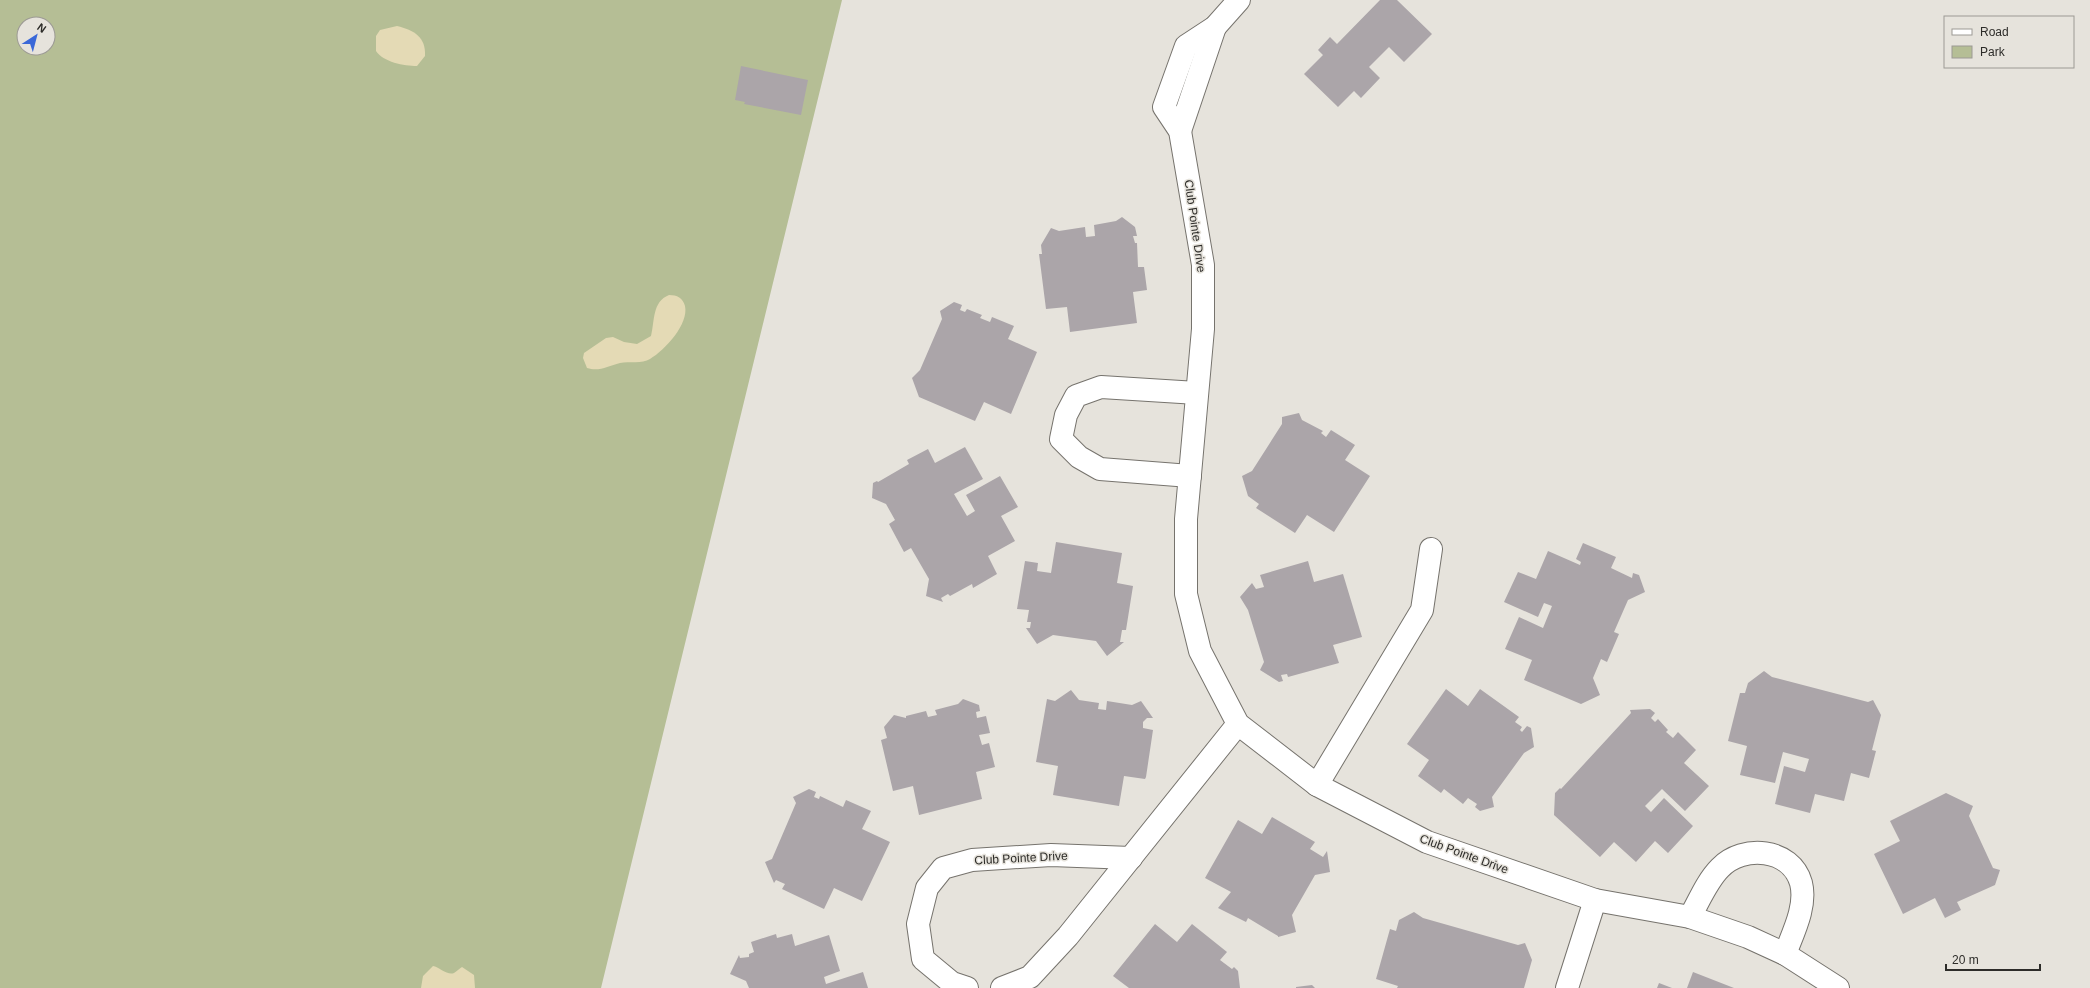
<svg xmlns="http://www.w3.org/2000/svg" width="2090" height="988" font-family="Arial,sans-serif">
<rect width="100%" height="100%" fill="#e6e3dc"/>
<path fill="#b5be95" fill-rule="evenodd" d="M0 0H842L601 988H0ZM24 24H48V48H24Z"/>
<g fill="#e4dab5">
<path d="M397 26C414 30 426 37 425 56L417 66C404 66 383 62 376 51V36L380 30Z"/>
<path d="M669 295C677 295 683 298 685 306 689 324 665 350 650 359 642 364 629 361 620 363 608 366 599 372 587 368L583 358 584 353 606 338 613 337 624 342 637 344 651 336C655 320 652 302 669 295Z"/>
<path d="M433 966C439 967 448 976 454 973 457 971 459 969 462 967L474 975 475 988H421L423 976Z"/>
</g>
<g fill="#aba5a9">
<path d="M1380 0H1397L1432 34 1404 62 1389 47 1369 67 1380 78 1361 98 1354 91 1338 107 1304 74 1323 55 1318 50 1330 37 1337 44Z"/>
<path d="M741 66 808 80 801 115 744 104 745 102 735 100Z"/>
<path d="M1122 217 1135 227 1137 236H1133L1135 243H1137L1138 267H1144L1147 290 1133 292 1137 323 1070 332 1067 307 1046 309 1039 254H1042L1041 245 1051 228 1059 231 1085 227 1086 237 1095 236 1094 225 1116 221Z"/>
<path d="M954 302 962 305 960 310 965 312 967 309 982 315 980 318 990 322 992 317 1014 326 1008 339 1037 352 1011 414 984 402 975 421 919 397 912 378 920 370 942 319 940 311Z"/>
<path d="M1299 413 1302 420 1323 431 1321 433 1326 437 1331 430 1355 445 1345 460 1370 476 1334 532 1307 515 1295 533 1256 508 1259 504 1248 496 1242 476 1252 471 1282 424V417Z"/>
<path d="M965 447 983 479 954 494 967 516 975 511 966 495 1000 476 1018 507 1001 516 1015 541 988 556 997 574 973 588 972 584 950 596 948 594 941 598 943 602 926 596 929 579 911 548 904 552 889 524 895 520 886 504 872 498 873 483 877 481 878 482 909 464 907 460 928 449 935 463Z"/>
<path d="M1056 542 1122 553 1117 583 1133 586 1126 630H1122L1120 642H1124L1107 656 1096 641 1053 635 1037 644 1026 628H1030L1031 622H1027L1029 610 1017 609 1025 561 1038 563 1037 571 1051 573Z"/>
<path d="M1583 543 1616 557 1611 568 1632 578 1633 573 1639 575 1645 592 1628 600 1614 632 1619 634 1607 662 1601 659 1593 678 1600 695 1581 704 1524 680 1532 660 1505 649 1519 617 1543 628 1552 606 1544 603 1538 617 1504 602 1518 572 1536 579 1548 551 1580 565 1581 562 1576 559Z"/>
<path d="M1308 561 1314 582 1343 574 1362 637 1333 645 1339 663 1288 677 1287 674 1281 675 1283 681 1279 682 1260 670 1264 662 1248 610 1240 597 1252 583 1256 589 1264 587 1260 575Z"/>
<path d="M1764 671 1772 677 1868 702 1873 700 1881 715 1872 750 1876 751 1869 778 1851 773 1844 801 1815 794 1810 813 1775 804 1784 766 1805 772 1809 759 1783 752 1775 783 1740 775 1747 746 1728 741 1740 693H1745L1748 683Z"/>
<path d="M1446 689 1468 706 1480 689 1519 717 1515 722 1522 727 1520 730 1522 732 1527 726 1531 728 1534 747 1524 753 1492 797 1494 807 1480 811 1475 807 1477 804 1468 798 1463 804 1444 789 1441 793 1418 776 1429 760 1407 744Z"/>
<path d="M1071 690 1079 700 1099 703 1098 709 1106 710 1107 701 1132 705 1141 701 1153 718H1147L1143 722V728L1153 730 1146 777 1145 779 1124 776 1119 806 1053 795 1058 766 1036 762 1047 699 1055 701Z"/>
<path d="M963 699 979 705 980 711 976 712 977 718 986 716 990 733 979 735 982 745 989 743 995 767 976 772 982 799 919 815 913 786 893 791 881 740 887 738 884 727 894 715 906 718V716L926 711 928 717 937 715 935 710 958 704Z"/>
<path d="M1650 709 1655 713 1651 718 1655 722 1658 719 1668 730 1666 732 1673 738 1678 732 1696 750 1684 763 1709 786 1685 811 1662 789 1645 806 1651 812 1664 798 1693 826 1668 853 1655 841 1636 862 1614 842 1600 857 1554 815 1555 793 1560 788 1561 789 1631 713 1630 710Z"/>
<path d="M809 789 816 792 814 797 819 799 820 796 843 807 846 800 871 811 862 829 890 842 862 901 834 888 824 909 782 889 785 884 776 880 774 883 765 862 772 859 796 803 793 797Z"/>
<path d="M1946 793 1973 806 1969 816 1993 868 2000 870 1995 885 1957 902 1961 910 1945 918 1935 898 1903 914 1874 854 1900 841 1890 821Z"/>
<path d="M1272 817 1315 842 1310 849 1323 857 1327 851 1330 872 1315 875 1292 915 1296 932 1278 937V936L1248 918 1246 922 1218 908 1231 892 1205 878 1238 820 1262 834Z"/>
<path d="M1414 912 1423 918 1518 945 1525 943 1532 960 1524 988H1397L1398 986 1376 979 1390 929 1396 931 1399 920Z"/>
<path d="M1155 924 1177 942 1192 924 1227 952 1220 960 1232 969 1234 967 1238 971 1240 988H1129L1113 976Z"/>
<path d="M776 934 777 938 792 934 795 946 829 935 840 971 824 977 826 984 863 972 868 988H749L746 981 730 974 739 955 740 958 749 957V954L754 952 751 942Z"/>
<path d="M1693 972 1734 988H1687Z"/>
<path d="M1659 983 1672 988H1657Z"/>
<path d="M1312 985 1315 988H1296V987Z"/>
</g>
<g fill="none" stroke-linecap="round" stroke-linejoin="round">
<g stroke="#76736d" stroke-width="24">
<g id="minor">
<path d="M1239 0 1215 27 1186 46 1164 107 1180 131 1203 265V329L1186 519V594L1200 651 1238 724 1317 785 1427 842 1595 900 1690 917 1748 937 1785 954 1838 988"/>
<path d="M1180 131 1215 27"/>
<path d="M1190 476 1100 469 1079 457 1061 439 1066 415 1076 396 1101 387 1197 393"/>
<path d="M1317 785 1422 610 1431 549"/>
<path d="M1690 917C1699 901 1707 881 1720 868 1743 844 1791 848 1801 883 1807 906 1793 933 1785 954"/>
<path d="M967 988 952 983 923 959 918 924 927 888 943 868 972 860 1051 855 1131 858"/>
<path d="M1002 988 1030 977 1068 936 1238 724"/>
<path d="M1567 988 1595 900"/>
</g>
</g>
<use href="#minor" stroke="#fff" stroke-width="22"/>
</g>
<g text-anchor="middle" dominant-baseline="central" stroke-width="3" stroke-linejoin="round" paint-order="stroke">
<g font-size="12" fill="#2d2c29" stroke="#e6e3dc">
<text transform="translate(1195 226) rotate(82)">Club Pointe Drive</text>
<text transform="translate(1464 854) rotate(20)">Club Pointe Drive</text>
<text transform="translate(1021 858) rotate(-3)">Club Pointe Drive</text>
</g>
</g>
<rect x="1944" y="16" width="130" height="52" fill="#e6e3dc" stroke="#9c9a94"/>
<rect x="1952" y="29" width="20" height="6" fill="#ffffff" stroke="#9c9a94"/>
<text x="1980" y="36" font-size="12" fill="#2d2c29">Road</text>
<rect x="1952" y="46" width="20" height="12" fill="#b5be95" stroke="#9c9a94"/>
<text x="1980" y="56" font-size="12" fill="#2d2c29">Park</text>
<g transform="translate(36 36) rotate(36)"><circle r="19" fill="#e6e3dc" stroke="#9c9a94"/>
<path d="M0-3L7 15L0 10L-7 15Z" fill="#3a68d8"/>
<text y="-6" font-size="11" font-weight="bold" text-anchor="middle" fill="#2d2c29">N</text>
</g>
<path d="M1946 964v6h94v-6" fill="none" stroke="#2d2c29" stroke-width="2"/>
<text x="1952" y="964" font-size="12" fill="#2d2c29" stroke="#e6e3dc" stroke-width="3" paint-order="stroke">20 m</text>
</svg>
